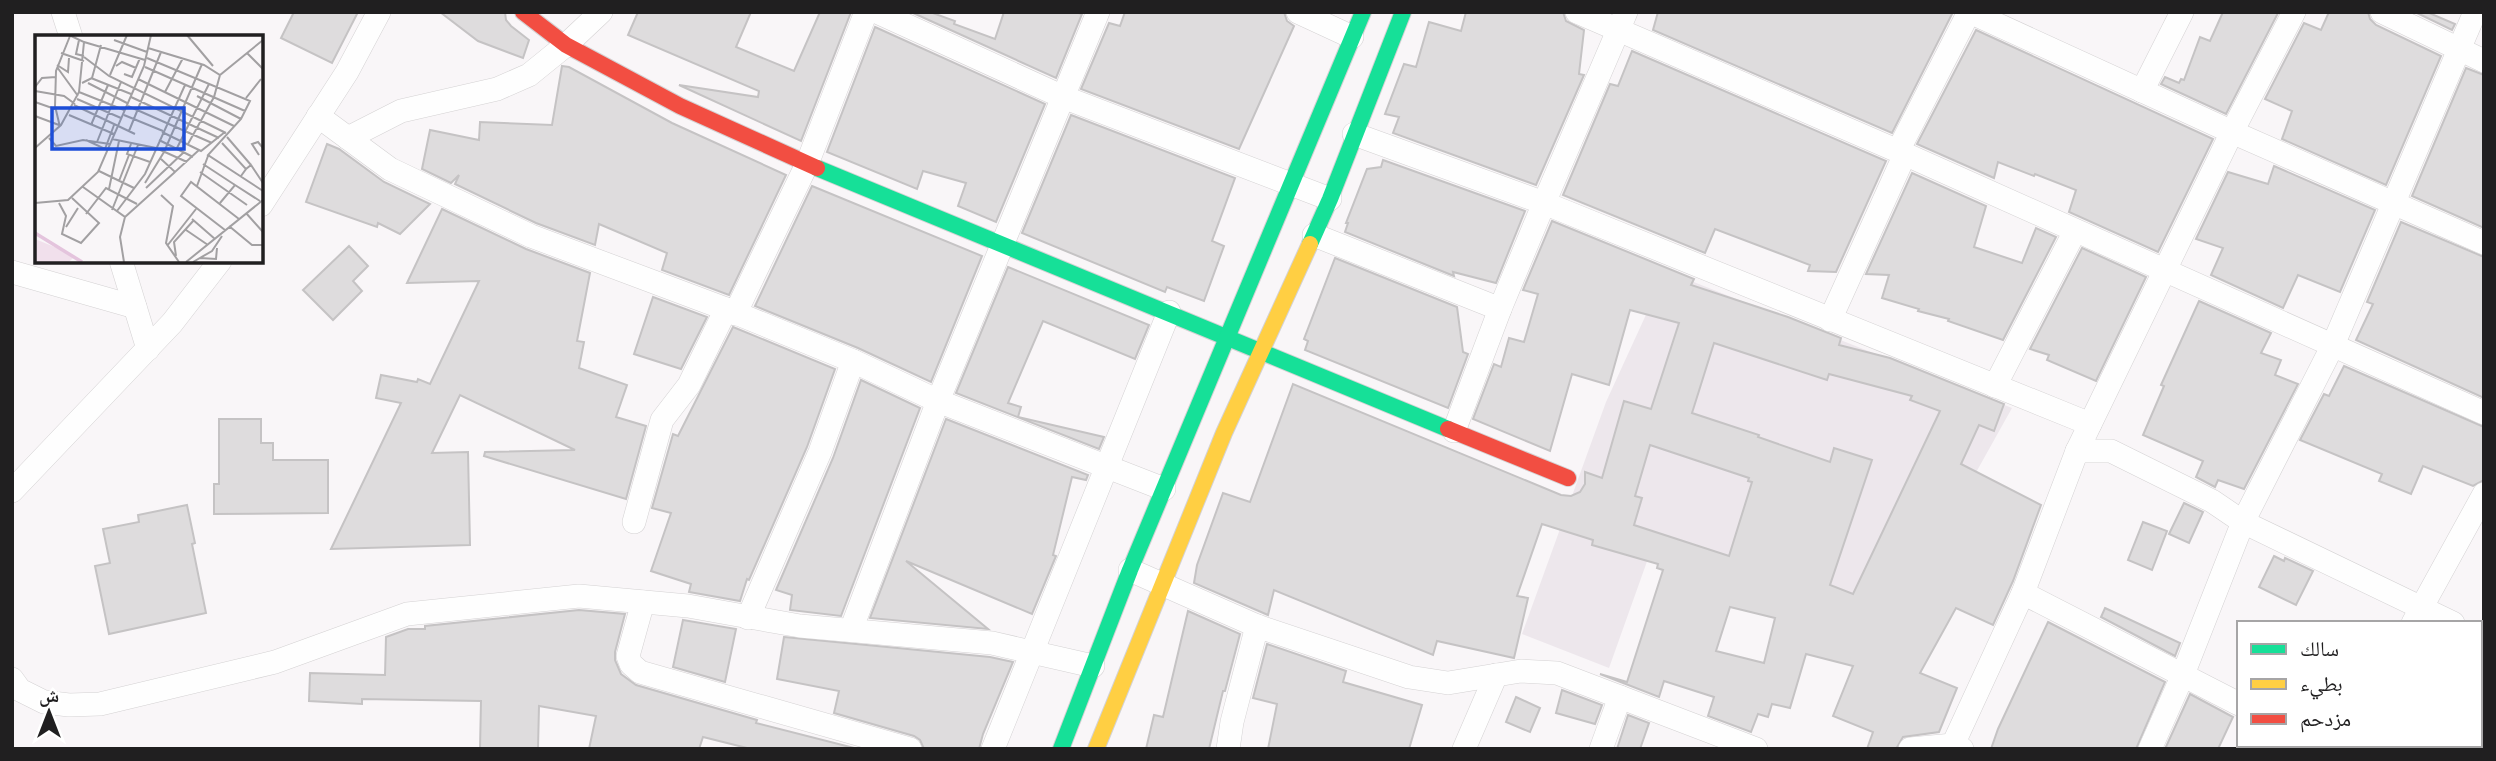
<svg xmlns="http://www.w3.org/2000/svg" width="2496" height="761" font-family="Arial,'Noto Naskh Arabic',sans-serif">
<rect width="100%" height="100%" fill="#f9f6f8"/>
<path fill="#ede7ec" d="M1666 271 2012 408 1888 630 1655 539 1609 668 1522 634 1606 402Z"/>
<g fill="#dedcdd" stroke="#c5c3c4" stroke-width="2" fill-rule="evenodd">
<path d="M294 12H358L332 63 281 38Z"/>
<path d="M440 12H505L506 20 511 26 529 40 523 58 478 41Z"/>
<path d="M638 12H751L736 47 794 71 820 12H851L801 141 679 85 758 97 759 91 628 35Z"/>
<path d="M911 12H930L955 21 954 24 995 39 1004 12H1075L1082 14 1056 78Z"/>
<path d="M1125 12H1284L1287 21 1294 26 1239 149 1081 89 1109 23 1120 26Z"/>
<path d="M1466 12H1563L1566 21 1584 30 1579 74 1584 75 1536 185 1393 133 1399 117 1385 114 1404 64 1416 67 1429 22 1461 31Z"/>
<path d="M1658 12H1953L1892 133 1653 30Z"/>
<path d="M2223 12 2278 13 2226 114 2161 84 2165 77 2179 83 2181 79 2184 80 2200 37 2210 41Z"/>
<path d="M2329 12H2368L2370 19 2376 25 2441 56 2386 185 2282 139 2292 111 2265 99 2304 23 2321 30Z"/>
<path d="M2415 12H2427L2455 24 2452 30Z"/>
<path d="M875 27 1045 104 996 222 958 206 966 183 923 171 917 189 827 152Z"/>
<path d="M1976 30 2213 139 2158 252 2069 212 2076 190 2035 174 2034 176 1998 162 1994 178 1917 144Z"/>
<path d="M1632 51 1886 161 1836 272 1808 271 1810 265 1715 229 1705 253 1563 195 1610 84 1618 86Z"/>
<path d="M562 66 569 67 672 123 786 175 729 295 662 270 667 253 599 224 595 245 536 223 455 184 459 175 451 183 422 169 430 130 479 140 480 122 552 125Z"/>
<path d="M2466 68 2484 75V228L2412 196Z"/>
<path d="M1071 115 1235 178 1212 241 1224 246 1204 301 1167 287 1165 292 1022 233Z"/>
<path d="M327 144 339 149 384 182 430 204 400 234 378 223 377 227 306 202Z"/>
<path d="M1383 160 1525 211 1496 283 1453 272 1454 276 1345 232 1348 223H1346L1367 169 1381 167Z"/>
<path d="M2274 166 2375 210 2340 292 2298 275 2283 308 2211 275 2223 248 2196 239 2228 172 2268 184Z"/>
<path d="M1912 173 1986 206 1974 247 2022 263 2036 228 2056 237 2003 340 1948 321 1949 319 1918 311 1919 309 1882 298 1889 275 1866 274Z"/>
<path d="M812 186 982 256 931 382 858 348 755 306Z"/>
<path d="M442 209 526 249 590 273 577 341 584 342 579 368 627 385 616 417 646 426 626 499 484 456 485 452 575 450 460 395 432 453 468 452 470 545 331 549 401 403 376 398 381 375 417 382 418 379 430 384 479 281 407 283Z"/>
<path d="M1552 221 1694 279 1691 285 1788 317 1841 338 1839 345 1890 358 2004 404 1994 431 1979 425 1961 464 2041 505 2013 581 1993 625 1956 608 1920 673 1957 688 1939 732 1903 737 1896 749H1867L1873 732 1833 716 1853 666 1806 654 1790 708 1772 704 1768 717 1758 714 1751 732 1708 716 1714 697 1664 681 1659 697 1600 674 1627 682 1663 570 1657 568 1658 564 1592 545 1593 540 1542 524 1517 596 1528 598 1514 658 1437 641 1433 655 1274 590 1268 615 1194 583 1197 565 1223 493 1250 502 1293 384 1561 495 1571 496 1580 492 1585 484V472L1602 478 1624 401 1651 409 1679 323 1630 310 1609 385 1572 374 1550 451 1473 419 1494 364 1501 367 1509 338 1524 342 1538 294 1523 290ZM1714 343 1827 380 1829 374 1912 396 1910 400 1940 411 1853 594 1830 585 1872 460 1834 448 1830 462 1758 437 1759 435 1692 413ZM1650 445 1749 478 1748 481 1752 482 1729 556 1634 525 1642 498 1635 496ZM1730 607 1775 618 1764 663 1716 651Z"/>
<path d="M2401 222 2484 257V398L2356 340 2373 304 2367 302Z"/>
<path d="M349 246 368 266 353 281 362 291 333 320 303 290Z"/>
<path d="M2082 248 2146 277 2096 381 2047 360 2049 355 2030 349Z"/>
<path d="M1335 258 1457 307 1463 352 1468 354 1448 408 1305 350 1308 341 1304 339Z"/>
<path d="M1008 267 1149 325 1135 359 1043 321 1008 403 1021 407 1018 417 1104 437 1099 449 956 393Z"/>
<path d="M653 297 707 317 681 369 634 354Z"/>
<path d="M2199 301 2271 333 2261 353 2281 360 2275 375 2298 384 2244 489 2218 480 2215 487 2196 477 2203 461 2143 435 2164 386 2161 385Z"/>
<path d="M733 327 835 369 807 447 749 580 747 579 740 601 689 592 691 584 651 571 671 513 652 508 673 434 678 436Z"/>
<path d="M2344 366 2484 427V480L2473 486 2423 466 2411 494 2379 481 2382 474 2300 440 2324 394 2329 396Z"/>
<path d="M861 380 920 408 841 616 790 610 792 595 776 590 833 458Z"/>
<path d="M219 419H261V443H273V460H328V513L214 514V484H219Z"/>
<path d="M946 419 1088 475 1086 480 1072 477 1053 555 1056 556 1032 614 906 561 988 629 870 618Z"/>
<path d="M2184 503 2203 512 2189 543 2169 534Z"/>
<path d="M187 505 195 543 192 544 206 613 109 634 95 566 110 563 103 529 139 522 138 515Z"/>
<path d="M2143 522 2167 531 2152 570 2128 560Z"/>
<path d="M2274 556 2284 561 2285 558 2313 571 2296 605 2259 587Z"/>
<path d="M2105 608 2180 643 2175 656 2101 617Z"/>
<path d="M579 610 625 614 615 652V660L621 674 636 685 757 720 756 723 858 749H751L703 737 699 749H589L596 716 539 706 538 749H480L481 701 362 699V704L309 701 310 673 385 675 386 637 408 629H425V626Z"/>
<path d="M1188 611 1240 634 1225 691H1223L1209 749H1146L1154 715 1163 717Z"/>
<path d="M683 620 736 629 725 682 673 667Z"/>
<path d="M2048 622 2165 682 2136 749H1991L1998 729Z"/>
<path d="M784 637 990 657 1013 662 983 734 979 749H924L920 740 914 736 834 713 839 691 777 679Z"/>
<path d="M1267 644 1346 671 1343 682 1422 705 1409 749H1268L1277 704 1253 698Z"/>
<path d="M1562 690 1602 705 1595 724 1556 713Z"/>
<path d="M2190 694 2233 717 2218 749H2165Z"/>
<path d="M1516 697 1540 708 1530 732 1506 722Z"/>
<path d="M1628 715 1649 723 1640 749H1617Z"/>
</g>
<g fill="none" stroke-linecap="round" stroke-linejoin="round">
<g stroke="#d4d2d3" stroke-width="24">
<g id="street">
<path d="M63 12 71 37"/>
<path d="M877 12 1063 97 1330 199"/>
<path d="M1298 12 1352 37"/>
<path d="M1577 12 1898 151 2484 413"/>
<path d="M1970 12 2232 132 2484 243"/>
<path d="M2382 12 2484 61"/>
<path d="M2142 91 2182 12"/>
<path d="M318 116 390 169 531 236 726 309 853 361 938 401 1164 489"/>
<path d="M1354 134 1544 203 2090 424"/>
<path d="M348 138 401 111 497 89 529 75 566 45 601 12"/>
<path d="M1898 151 1969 12"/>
<path d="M261 205 347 72 379 12"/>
<path d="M1314 235 1500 309"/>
<path d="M121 261 148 349"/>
<path d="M12 272 135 307"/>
<path d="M735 314 807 164 866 12"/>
<path d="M1830 320 1905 154"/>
<path d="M1995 386 2075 231"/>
<path d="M1454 431 1500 309 1544 203 1626 12"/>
<path d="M2077 451H2111L2212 501 2243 522 2453 623"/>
<path d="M12 491 172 323 220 261"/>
<path d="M634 522 662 420 689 385 726 309"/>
<path d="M1130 570 1257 626 1409 677 1448 683 1521 671 1557 673 1756 749"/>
<path d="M2023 593 2239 704"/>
<path d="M643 602 628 656 631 664 640 672 910 749"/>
<path d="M748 618 820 452 853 361"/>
<path d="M2413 623 2484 494"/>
<path d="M851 630 938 401 1098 12"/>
<path d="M2480 637 2484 639"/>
<path d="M12 679 20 690 44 702 69 705 100 704 275 662 407 614 579 596 688 606 800 626 992 643 1093 666"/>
<path d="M2323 745 2330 749"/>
<path d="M993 749 1169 312"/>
<path d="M1228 749 1232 722 1257 626"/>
<path d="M1464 749 1496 675"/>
<path d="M1601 749 1620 697"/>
<path d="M1910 749 1953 745 1962 749"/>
<path d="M1951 749 2023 593 2077 451 2232 132 2294 12"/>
<path d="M2150 749 2182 677 2243 522 2333 345 2475 12"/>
<path d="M2353 749 2354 745"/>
</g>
</g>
<g stroke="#d4d2d3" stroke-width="18">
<g id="fast">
<path d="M817 168 1448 429"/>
<path d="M1310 244 1330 199 1403 12"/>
<path d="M1061 749 1130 570 1363 12"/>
</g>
</g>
<g stroke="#d4d2d3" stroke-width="18">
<path id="slow" d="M1096 749 1224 433 1310 244"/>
</g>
<g stroke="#d4d2d3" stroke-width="18">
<g id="jam">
<path d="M523 12 566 45 680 106 817 168"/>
<path d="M1448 429 1568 478"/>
</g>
</g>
<use href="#street" stroke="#fefefe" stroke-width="23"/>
<use href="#fast" stroke="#16e098" stroke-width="16"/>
<use href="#slow" stroke="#ffcf43" stroke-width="16"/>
<use href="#jam" stroke="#f24e42" stroke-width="16"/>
</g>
<g transform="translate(35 35)">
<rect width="228" height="228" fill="#f9f6f8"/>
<path d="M0 204 27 215 38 223 34 227H0Z" fill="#f1e0ec"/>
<path fill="none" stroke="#e4c4dd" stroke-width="3.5" d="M0 198 47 227"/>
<path fill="none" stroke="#a2a0a2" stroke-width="2" d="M152 0 178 31M44 5 41 19 49 21M79 5 112 17M49 7 110 25M113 13 169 30 185 40 228 5M26 18 49 26M212 18 228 34M49 22 74 41 191 98M112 23 215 66 206 84 173 120 228 156M22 30 33 37 34 23M81 31 87 27 101 33M22 32 43 61M110 32 210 76M89 39 97 42 105 23M75 40 92 0M56 43 96 59M103 44 199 91M47 48 57 43 66 10M53 48 92 68M0 52 7 43 21 42M0 56 29 61 40 69M44 57 89 75M130 57 148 23M162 61 206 84M96 62 184 103M211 63 226 44M42 64 86 83M0 67 20 74M39 70 100 99M93 71 177 108M34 80 79 99M89 80 128 96M0 81 24 90M56 90 73 50M25 92 20 71 21 36 35 1M94 96 126 17M127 97 166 116 190 97M192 102 216 130M14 103 21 111 48 105 75 109M77 104 121 113 152 127M51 105 70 114 79 90M124 105 158 122M62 107 86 47M187 108 211 134 206 141M96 109 92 119 115 127M153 109 179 62 185 40M0 113 26 90 44 57 49 7 34 0M142 113 174 49M224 120 217 109 223 107 228 113M126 124 140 137 164 115M168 129 200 150M211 134 216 130 228 148M64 136 99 153M165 137 212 170M84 146 94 120M110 148 129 117 167 29M162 151 173 121M48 152 90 182 85 202 89 227M111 153 149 117M74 154 84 106M126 160 138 171 131 208 144 227M0 168 33 165 63 137 109 31 116 0M24 168 31 181 27 199 46 208 64 188 37 163M185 168 200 150 225 166M77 175 103 110M82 176 110 139 150 50M211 178 228 197M51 179 71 153 102 169M90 182 140 137M157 184 180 204M194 191 217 210H228M31 192 43 173M151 195 173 210M190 195 146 161 156 147 204 184M132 211 161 174M141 221 139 207 159 185M165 223 181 224 182 213M151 227 228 165M158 227 177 216 187 201"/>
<path fill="#1d4ed8" fill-opacity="0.15" stroke="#1d4ed8" stroke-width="3.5" d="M17 73H149V114H17Z"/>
<rect width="228" height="228" fill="none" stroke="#201f20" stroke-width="3.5"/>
</g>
<rect width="2496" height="761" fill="none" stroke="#201f20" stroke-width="28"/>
<rect x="2237" y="621" width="245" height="126" fill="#ffffff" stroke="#a6a5a6" stroke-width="2"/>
<rect x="2251" y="644" width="35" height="10" fill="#16e098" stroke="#a6a5a6" stroke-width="2"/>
<text x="2300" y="656" font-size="21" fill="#201f20">سالك</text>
<rect x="2251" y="679" width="35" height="10" fill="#ffcf43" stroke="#a6a5a6" stroke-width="2"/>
<text x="2300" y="691" font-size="21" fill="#201f20">بطيء</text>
<rect x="2251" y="714" width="35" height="10" fill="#f24e42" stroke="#a6a5a6" stroke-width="2"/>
<text x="2300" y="726" font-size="21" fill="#201f20">مزدحم</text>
<g transform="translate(49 712)" stroke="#ffffff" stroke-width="5" paint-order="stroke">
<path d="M0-5L12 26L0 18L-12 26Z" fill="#201f20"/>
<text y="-10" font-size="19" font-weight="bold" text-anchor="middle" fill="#201f20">ش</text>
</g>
</svg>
